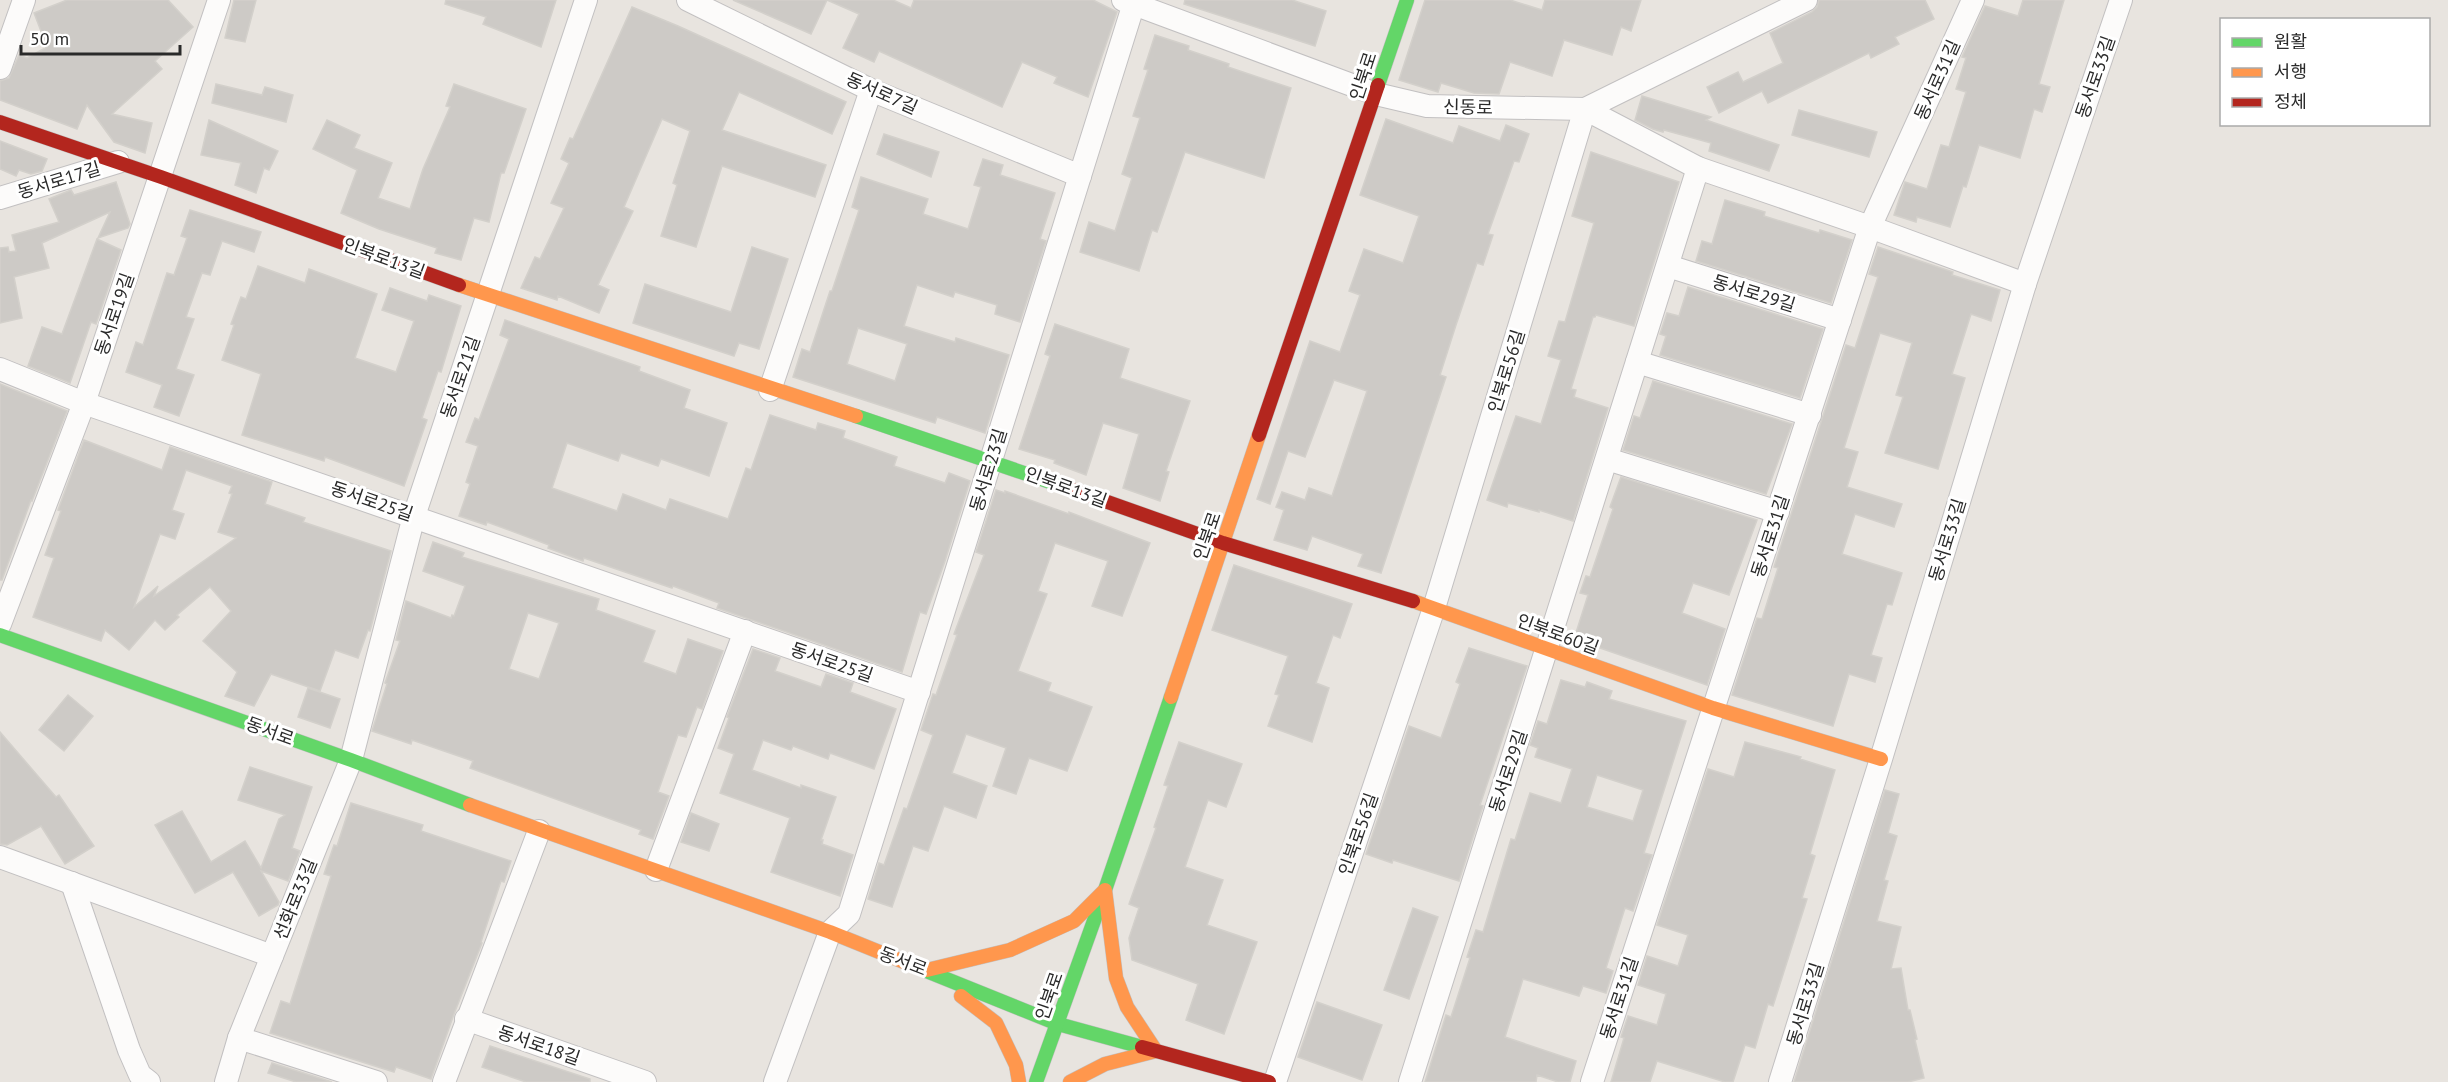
<svg xmlns="http://www.w3.org/2000/svg" width="2448" height="1082" font-family="'PT Sans','Noto Sans KR',sans-serif">
<rect width="100%" height="100%" fill="#e8e4df"/>
<g fill="#cdcac6" stroke="#d3d0cb" stroke-width="1.5" fill-rule="evenodd">
<path d="M67 0H168L193 27 155 61 162 69 112 114 152 123 145 153 114 142 87 105 77 129 0 100V81L9 78 19 55 27 58 47 47 34 13Z"/>
<path d="M234 0H256L245 42 225 38Z"/>
<path d="M446 0H556L541 47 483 24 486 17 445 4Z"/>
<path d="M733 0H827L811 34Z"/>
<path d="M827 0H893L911 8 914 0H1093L1117 12 1088 97 1054 83 1057 77 1022 62 1002 107 879 51 874 62 843 48 859 14Z"/>
<path d="M1185 0H1292L1326 11 1315 46 1184 4Z"/>
<path d="M1425 0H1510L1542 10 1545 0H1641L1631 31 1621 27 1612 55 1564 40 1552 76 1510 62 1499 94 1474 93 1441 83 1438 92 1399 80Z"/>
<path d="M1819 0H1925L1934 19 1895 37 1899 44 1871 58 1869 53 1768 103 1762 91 1719 113 1707 87 1738 72 1743 82 1783 63 1770 33 1812 12 1817 7Z"/>
<path d="M2023 0H2064L2039 84 2050 87 2042 112 2034 109 2020 158 1979 145 1966 187 1963 186 1950 227 1917 217 1916 222 1894 215 1905 182 1927 189 1941 145 1949 147 1966 92 1956 89 1966 58 1962 57 1985 6 2018 16Z"/>
<path d="M632 7 678 26 846 102 832 134 739 92 722 130 826 165 815 197 722 166 696 247 661 236 677 185 673 183 690 131 662 119 624 207 633 211 598 285 609 290 599 313 558 296 557 300 521 288 535 257 540 259 564 208 551 203 569 163 561 159 570 138 573 139Z"/>
<path d="M1155 35 1189 46 1188 50 1229 64 1228 67 1291 88 1264 178 1185 152 1157 232 1152 230 1139 271 1080 252 1089 222 1115 231 1132 178 1122 174 1140 118 1133 116 1148 70 1144 69Z"/>
<path d="M216 84 262 95 265 87 293 95 286 122 212 103Z"/>
<path d="M454 84 526 109 504 173H501L489 222 474 218 461 260 435 253 437 248 379 229 341 213 357 170 313 149 327 120 360 135 354 148 392 163 378 198 410 209 423 169 450 107 446 106Z"/>
<path d="M1642 96 1711 117 1706 120 1779 145 1769 171 1709 151 1711 143 1664 130 1663 132 1653 129 1635 120Z"/>
<path d="M1799 110 1877 132 1869 157 1792 135Z"/>
<path d="M1386 119 1453 143 1459 126 1500 141 1506 125 1529 134 1519 162 1514 161 1488 234 1493 235 1483 265 1477 263 1456 325 1440 375 1446 377 1381 573 1358 566 1363 554 1312 536 1307 550 1274 540 1284 510 1276 507 1282 492 1305 500 1309 488 1332 496 1367 391 1334 380 1305 457 1288 451 1270 504 1257 499 1310 341 1340 352 1360 295 1349 291 1364 249 1403 263 1419 216 1360 195Z"/>
<path d="M209 120 278 151 269 170 264 168 256 193 235 185 241 163 201 155Z"/>
<path d="M884 134 939 152 931 177 877 154Z"/>
<path d="M0 141 47 159 42 171 31 174 19 170 16 176 0 169Z"/>
<path d="M1591 152 1679 182 1634 326 1596 315 1595 317H1593L1571 389 1576 390 1574 397 1608 408 1573 521 1539 510V512L1508 503 1507 507 1487 500 1516 416 1541 424 1561 360 1548 356 1559 321 1565 322 1594 223 1572 216Z"/>
<path d="M983 159 1003 165 1000 175 1055 193 1040 239 1046 241 1020 322 995 314 997 305 955 292 953 297 917 285 904 326 955 342 956 338 1009 355 985 433 937 417 935 423 793 377 802 349 810 352 830 291H832L859 210 852 207 861 177 928 199 923 214 968 229 981 187 974 185ZM858 328 907 344 895 381 847 364Z"/>
<path d="M116 182 130 224 128 228 98 238 110 212 42 243 49 268 14 277 22 318 0 323V248L8 247 9 252 16 251 12 235 59 222 49 199 71 190 74 195Z"/>
<path d="M1725 200 1765 212 1764 216 1819 233 1820 230 1852 240 1831 303 1696 261 1702 241 1712 244Z"/>
<path d="M190 210 261 232 254 252 222 241 210 275 202 273 186 317 194 319 176 369 194 375 179 416 154 407 162 385 126 372 136 342 143 345 167 273 174 275 187 238 181 236Z"/>
<path d="M97 239 121 250 96 324 91 322 70 383 28 366 42 327 62 334Z"/>
<path d="M752 247 788 259 759 349 739 343 734 356 633 323 645 284 731 312Z"/>
<path d="M1878 247 1953 272 1952 275 2000 290 1991 321 1971 314 1952 374 1965 378 1938 469 1885 453 1903 397 1896 395 1912 343 1880 333 1844 448 1858 452 1847 487 1902 504 1894 527 1855 514 1842 554 1902 573 1892 605 1887 604 1871 655 1882 658 1875 682 1849 674 1833 726 1732 695 1757 618 1762 619 1778 568 1774 567 1846 345 1855 348 1878 277 1869 274Z"/>
<path d="M258 266 305 283 309 269 377 294 355 358 396 372 414 321 382 310 390 288 427 301 429 295 461 306 441 372 438 371 422 418 427 420 404 486 325 457 324 461 242 435 261 374 222 360 234 325 231 324 241 297 246 299Z"/>
<path d="M1688 287 1823 329 1800 398 1660 355 1666 336 1660 334 1667 313 1679 316Z"/>
<path d="M505 320 640 367 639 371 690 390 684 408 727 423 709 476 661 459 658 466 621 453 618 461 567 443 552 488 617 511 623 494 666 510 670 499 728 519 746 468 751 470 770 415 816 430 818 423 845 431 843 438 897 457 894 466 945 483 949 473 970 481 945 561 926 614 920 612 902 672 717 608 719 603 673 586 672 588 584 558 583 561 548 548 549 545 487 522 486 525 459 516 470 484 466 482 478 446 466 442 475 418 479 420 509 339 500 335Z"/>
<path d="M1055 324 1129 349 1120 378 1190 401 1166 471 1169 472 1160 501 1123 488 1139 434 1103 423 1086 475 1054 463 1055 460 1019 449 1050 356 1045 354Z"/>
<path d="M1653 381 1792 424 1766 494 1623 450 1634 416 1640 418Z"/>
<path d="M0 384 67 411 32 501 31 500 2 580H0Z"/>
<path d="M84 440 162 470 170 447 272 482 265 504 305 518 303 522 391 551 370 631 368 630 358 658 335 650 320 691 271 674 254 706 225 696 237 672 203 641 231 611 210 587 177 615 179 617 165 630 155 620 129 650 105 630 101 641 33 617 54 558 45 555 61 511 58 510ZM186 470 232 486 229 493 232 494 218 532 236 538 154 596 158 586 134 607 160 534 175 539 184 514 172 510Z"/>
<path d="M1621 477 1757 520 1729 595 1693 583 1682 613 1725 629 1707 685 1574 639 1588 595 1580 593 1586 576 1590 577 1613 509 1610 507Z"/>
<path d="M996 490 1005 493V491L1069 514V512L1150 543 1122 616 1092 606 1108 561 1055 543 1038 591 1047 594 1018 671 1051 683 1048 691 1092 707 1067 771 1029 758 1016 794 993 786 1006 748 966 734 952 773 987 786 976 818 944 806 928 851 913 846 892 907 868 899 879 863 884 865 904 808 907 809 933 735 921 730 933 694 936 695 957 635 954 634 984 555 976 552Z"/>
<path d="M433 542 464 553 462 557 599 599 596 610 655 631 643 662 676 674 688 639 723 651 702 709 697 707 686 737 678 735 658 792 669 796 653 839 639 834 641 830 470 768 473 761 412 740 411 744 372 731 387 684 385 683 400 641 396 640 406 601 451 618 452 615 454 616 465 586 423 571ZM528 613 559 623 539 679 509 669Z"/>
<path d="M1234 565 1352 604 1340 638 1333 635 1316 683 1329 688 1312 742 1268 726 1279 695 1275 694 1288 656 1212 630Z"/>
<path d="M1469 648 1527 666 1480 805 1483 806 1459 881 1393 860 1392 863 1366 854 1409 726 1441 738 1460 684 1456 682Z"/>
<path d="M753 649 780 658 775 671 821 687 826 674 853 683 850 692 896 709 874 769 830 753 828 759 793 746 791 750 763 740 752 770 801 788V785L836 797 821 840H823L822 844 853 855 840 896 771 872 790 818 720 793 734 754 718 748 729 718 727 717Z"/>
<path d="M1561 680 1585 687 1587 682 1612 691 1609 699 1686 721 1644 853 1652 855 1633 911 1625 908 1606 968 1613 971 1606 993 1583 986 1579 996 1523 979 1505 1037 1576 1061 1570 1082H1558L1537 1075 1536 1082H1425L1446 1015 1451 1017 1470 958 1467 957 1476 930 1483 932 1511 839 1515 840 1530 793 1561 803 1572 769 1535 757 1538 748 1530 745 1538 721 1547 724ZM1597 775 1643 790 1633 821 1587 807Z"/>
<path d="M308 688 340 699 330 728 298 717Z"/>
<path d="M68 695 93 716 64 751 39 730Z"/>
<path d="M0 732 56 797 59 795 94 846 65 864 41 826 7 845 0 844Z"/>
<path d="M1179 742 1242 764 1226 807 1208 800 1185 867 1223 880 1207 925 1257 942 1224 1034 1186 1020 1198 984 1132 960 1129 938 1139 908 1129 904 1156 828 1154 827 1168 786 1164 785Z"/>
<path d="M1745 742 1801 757 1800 759 1835 770 1810 854 1815 856 1802 898 1807 899 1773 1006 1768 1004 1755 1048 1745 1045 1733 1082H1725L1657 1061 1650 1082H1611L1624 1038 1621 1037 1628 1016 1657 1025 1666 994 1638 985 1647 956 1678 966 1688 935 1657 925 1708 769 1734 777Z"/>
<path d="M250 767 312 787 292 848 300 851 288 881 261 871 279 902 278 905 259 916 233 872 195 893 155 825 182 811 211 862 245 841 261 868 279 819 285 815 238 800Z"/>
<path d="M1885 790 1899 794 1888 833 1897 836 1884 880 1888 881 1877 921 1901 927 1891 969 1901 968 1908 1010H1910L1917 1039 1915 1040 1924 1078 1908 1082H1794Z"/>
<path d="M351 803 423 825 421 831 511 861 504 882 501 881 481 942 482 943 454 1014 431 1079 396 1067 394 1072 270 1033 281 1001 290 1004 331 876 324 874 334 845 337 846Z"/>
<path d="M691 813 719 824 709 851 681 842Z"/>
<path d="M1413 908 1438 917 1409 999 1384 990Z"/>
<path d="M1317 1002 1382 1025 1362 1080 1298 1057Z"/>
<path d="M490 1046 590 1079V1082H526L482 1067Z"/>
<path d="M272 1063 332 1082H296L268 1073Z"/>
</g>
<g fill="none" stroke-linecap="round" stroke-linejoin="round">
<g stroke="#c2c0c1" stroke-width="24">
<g id="street">
<path d="M688 0 871 90 1080 176"/>
<path d="M1123 0 1376 94 1427 106 1585 109 1806 0"/>
<path d="M0 68 24 0"/>
<path d="M0 198 118 162"/>
<path d="M1668 266 1840 320"/>
<path d="M1637 362 1810 415"/>
<path d="M0 369 84 403 919 692"/>
<path d="M770 390 871 90"/>
<path d="M1607 459 1778 512"/>
<path d="M0 624 84 403 219 0"/>
<path d="M0 857 272 956"/>
<path d="M656 870 745 631"/>
<path d="M72 883 129 1050 140 1075 149 1082"/>
<path d="M466 1019 645 1082"/>
<path d="M239 1038 376 1082"/>
<path d="M226 1082 239 1038 351 760 414 516 586 0"/>
<path d="M444 1082 539 831"/>
<path d="M775 1082 830 932 849 914 1135 0"/>
<path d="M1275 1082 1434 608 1585 109 1698 168 1870 227 2025 284"/>
<path d="M1410 1082 1698 168"/>
<path d="M1592 1082 1870 227 1973 0"/>
<path d="M1780 1082 1881 759 2025 284 2121 0"/>
</g>
</g>
<g stroke="#c2c0c1" stroke-width="15">
<g id="fast">
<path d="M1378 85 1407 0"/>
<path d="M856 416 1071 489"/>
<path d="M0 635 351 760 470 805"/>
<path d="M914 966 1058 1024 1142 1047"/>
<path d="M1036 1082 1105 890 1171 697"/>
</g>
</g>
<g stroke="#c2c0c1" stroke-width="15">
<g id="slow">
<path d="M459 285 856 416"/>
<path d="M1413 601 1713 708 1881 759"/>
<path d="M1171 697 1259 435"/>
<path d="M470 805 830 932 914 966"/>
<path d="M927 970 1010 950 1074 921 1105 890 1116 978 1127 1007 1156 1051 1105 1064 1070 1082"/>
<path d="M961 996 996 1023 1016 1065 1019 1082"/>
</g>
</g>
<g stroke="#c2c0c1" stroke-width="15">
<g id="jam">
<path d="M0 122 161 177 459 285"/>
<path d="M1259 435 1378 85"/>
<path d="M1071 489 1223 543 1413 601"/>
<path d="M1142 1047 1269 1082"/>
</g>
</g>
<use href="#street" stroke="#fcfbfa" stroke-width="22"/>
<use href="#fast" stroke="#63d668" stroke-width="14"/>
<use href="#slow" stroke="#ff974d" stroke-width="14"/>
<use href="#jam" stroke="#b3261e" stroke-width="14"/>
</g>
<g text-anchor="middle" dominant-baseline="central" stroke-width="6" stroke-linejoin="round" paint-order="stroke">
<g font-size="18" fill="#2a2a2a" stroke="#fff">
<text transform="translate(1363 76) rotate(-72)">인북로</text>
<text transform="translate(2095 77) rotate(-71)">동서로33길</text>
<text transform="translate(1937 80) rotate(-66)">동서로31길</text>
<text transform="translate(882 93) rotate(24)">동서로7길</text>
<text transform="translate(1468 107) rotate(1)">신동로</text>
<text transform="translate(59 180) rotate(-17)">동서로17길</text>
<text transform="translate(384 258) rotate(20)">인북로13길</text>
<text transform="translate(1754 293) rotate(17)">동서로29길</text>
<text transform="translate(114 314) rotate(-71)">동서로19길</text>
<text transform="translate(1506 371) rotate(-73)">인북로56길</text>
<text transform="translate(460 377) rotate(-71)">동서로21길</text>
<text transform="translate(988 470) rotate(-73)">동서로23길</text>
<text transform="translate(1066 487) rotate(20)">인북로13길</text>
<text transform="translate(372 501) rotate(19)">동서로25길</text>
<text transform="translate(1207 536) rotate(-71)">인북로</text>
<text transform="translate(1770 536) rotate(-72)">동서로31길</text>
<text transform="translate(1947 540) rotate(-73)">동서로33길</text>
<text transform="translate(1558 634) rotate(20)">인북로60길</text>
<text transform="translate(832 662) rotate(19)">동서로25길</text>
<text transform="translate(270 731) rotate(20)">동서로</text>
<text transform="translate(1508 771) rotate(-72)">동서로29길</text>
<text transform="translate(1358 834) rotate(-71)">인북로56길</text>
<text transform="translate(295 899) rotate(-68)">선화로33길</text>
<text transform="translate(903 961) rotate(21)">동서로</text>
<text transform="translate(1049 996) rotate(-71)">인북로</text>
<text transform="translate(1619 998) rotate(-72)">동서로31길</text>
<text transform="translate(1805 1004) rotate(-73)">동서로33길</text>
<text transform="translate(539 1045) rotate(19)">동서로18길</text>
</g>
</g>
<rect x="2220" y="18" width="210" height="108" fill="#ffffff" stroke="#aaaaaa" stroke-width="1.5"/>
<rect x="2232" y="38" width="30" height="9" fill="#63d668" stroke="#aaaaaa" stroke-width="1.5"/>
<text x="2274" y="48" font-size="18" fill="#2a2a2a">원활</text>
<rect x="2232" y="68" width="30" height="9" fill="#ff974d" stroke="#aaaaaa" stroke-width="1.5"/>
<text x="2274" y="78" font-size="18" fill="#2a2a2a">서행</text>
<rect x="2232" y="98" width="30" height="9" fill="#b3261e" stroke="#aaaaaa" stroke-width="1.5"/>
<text x="2274" y="108" font-size="18" fill="#2a2a2a">정체</text>
<path d="M21 45v9h159v-9" fill="none" stroke="#2a2a2a" stroke-width="3"/>
<text x="30" y="45" font-size="18" fill="#2a2a2a" stroke="#ffffff" stroke-width="4.5" paint-order="stroke">50 m</text>
</svg>
